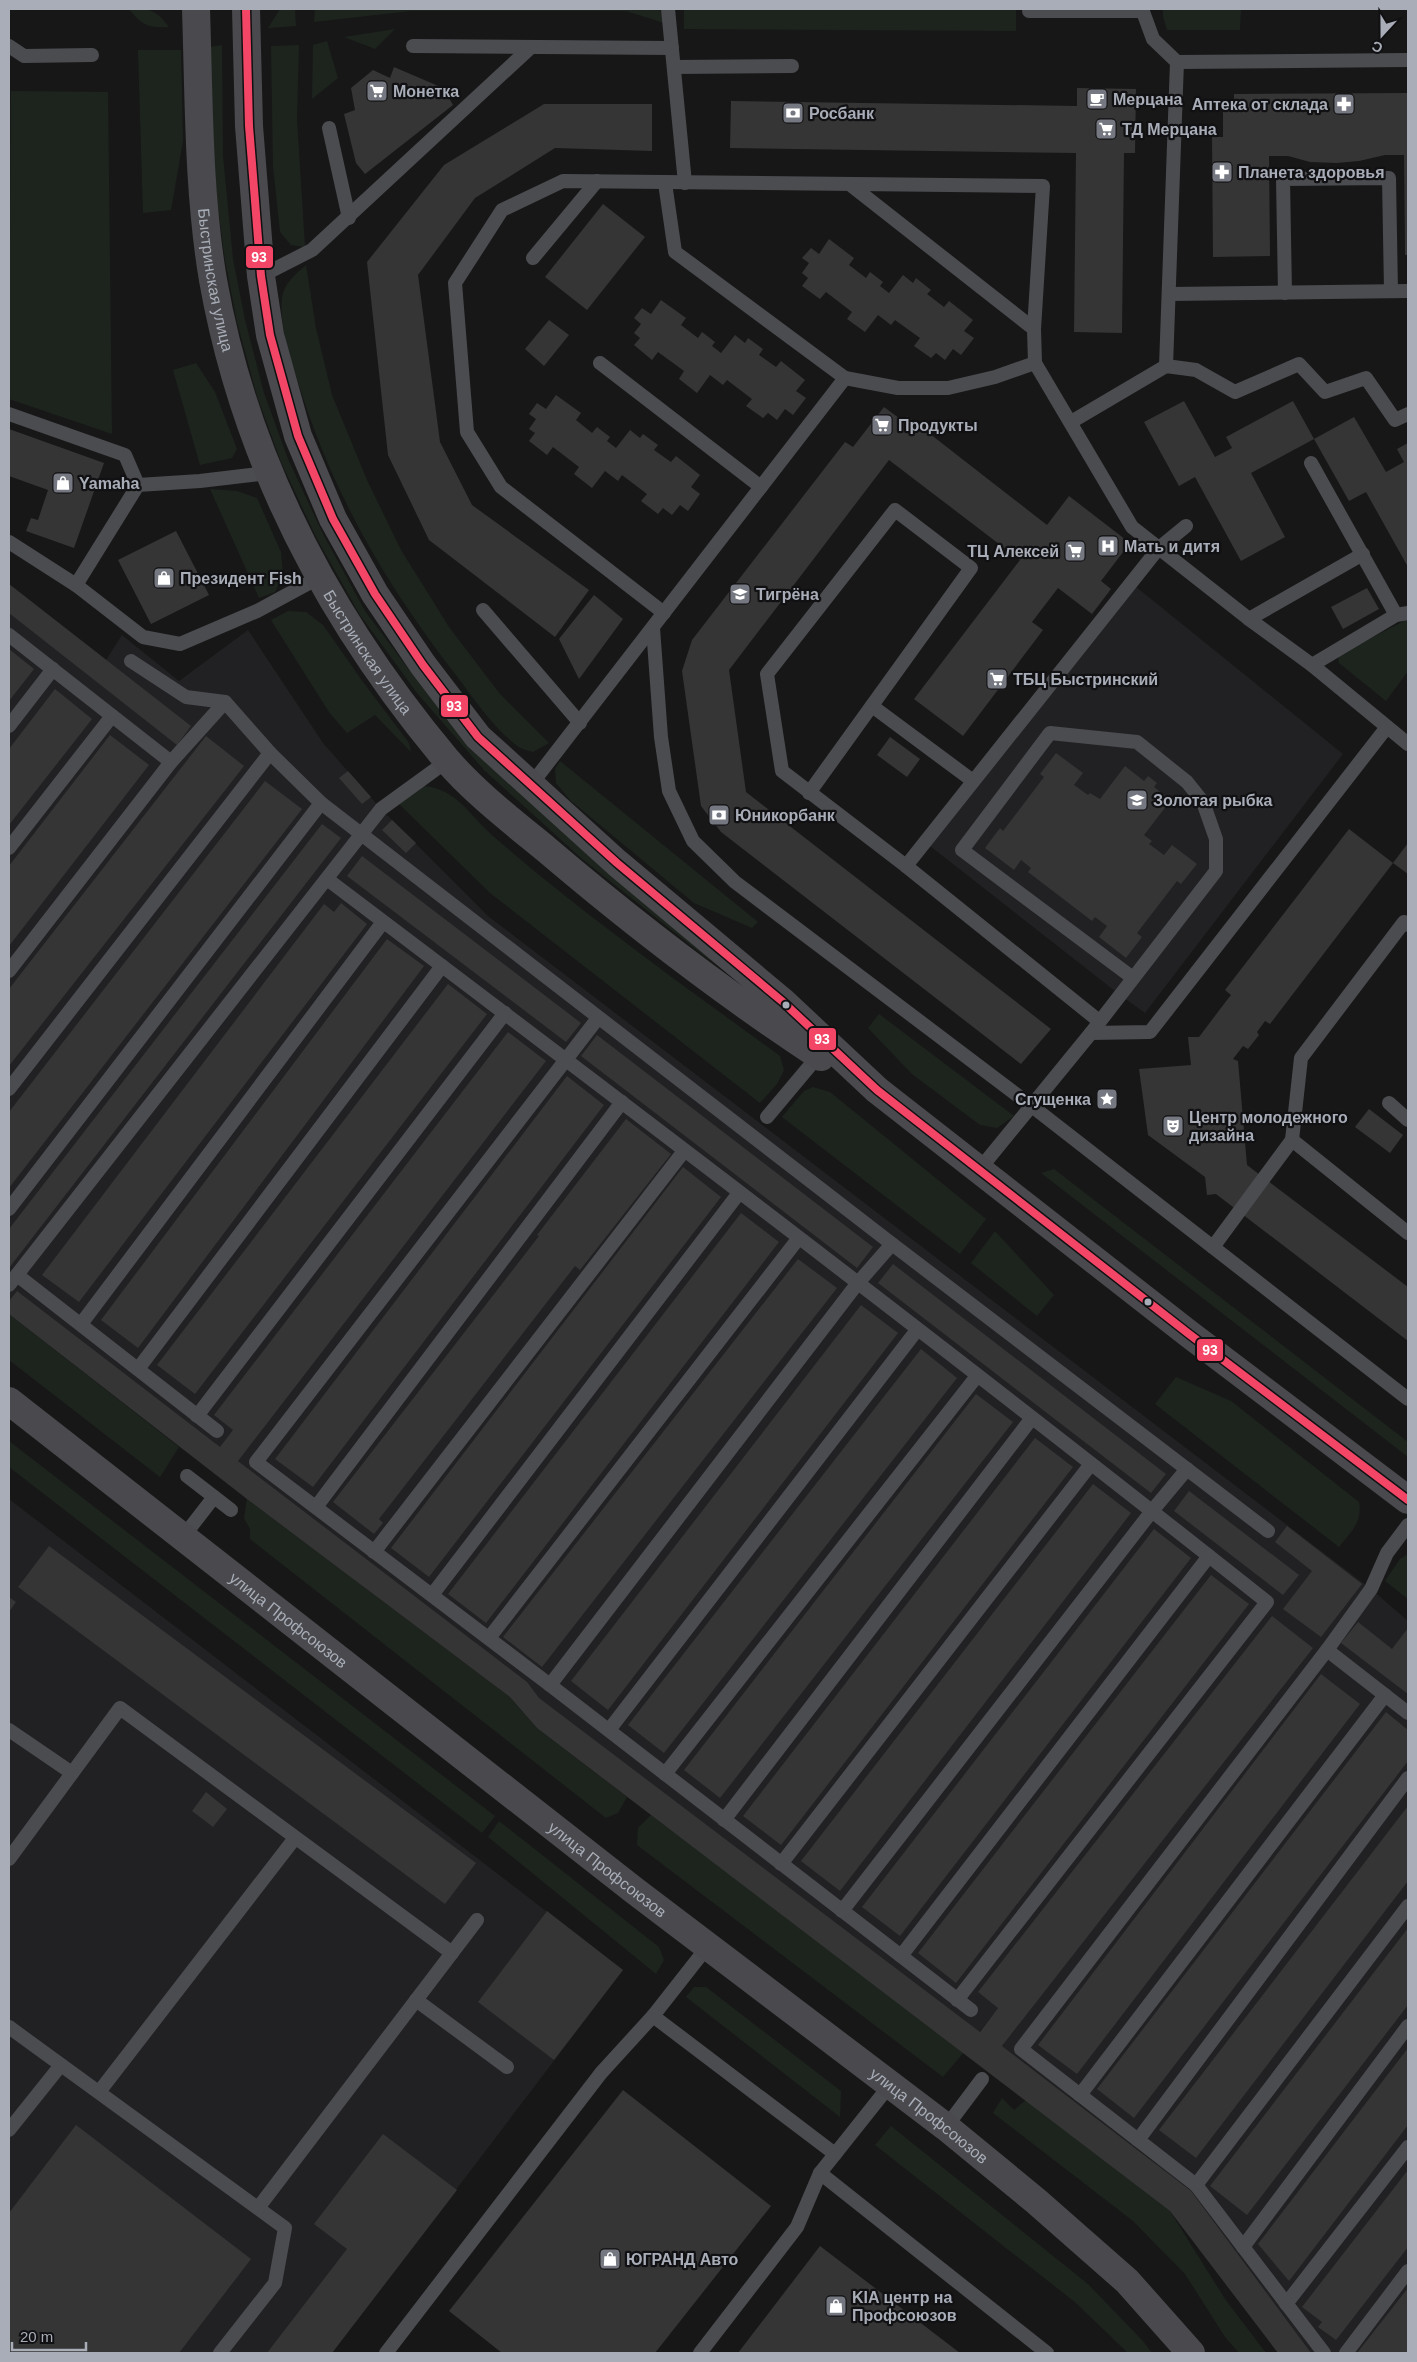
<svg xmlns="http://www.w3.org/2000/svg" width="1417" height="2362" font-family="Arial,sans-serif">
<rect width="100%" height="100%" fill="#171717"/>
<g fill="#212123">
<path d="M9 584 106 660 122 635 179 681 248 630 323 743 381 809 488 916 1371 1589 1408 1621V1628L1393 1649 1408 1661V2353H1278L1170 2211 1139 2187 1156 2164 1002 2046 1019 2024 998 2008 964 2052 537 1728 510 1697 462 1662 476 1643 377 1568 362 1587 238 1492 253 1473 229 1454 214 1473 9 1314Z"/>
<path d="M1135 586 1343 754 1145 1013 1120 995 930 846Z"/>
<path d="M9 1499 623 1970 332 2353H9Z"/>
</g>
<g fill="#1d241e">
<path d="M129 9C151 9 155 9 169 27 147 28 142 25 129 9Z"/>
<path d="M280 9H295L296 26 268 28Z"/>
<path d="M315 9H660L664 23 626 11H411L314 22Z"/>
<path d="M684 9H1016V31L684 29Z"/>
<path d="M1163 9H1241L1240 30H1167L1163 16Z"/>
<path d="M395 29 375 49 344 37Z"/>
<path d="M327 41 338 78 312 99 313 45Z"/>
<path d="M222 45 223 156 233 259 245 320 264 393 288 459 323 534 365 611 422 687 487 764 585 849 764 998 708 959 581 858 484 770 417 693 360 615 316 537 281 462 257 396 237 322 225 260 217 200 214 157 210 47Z"/>
<path d="M299 45 297 119 305 247 291 245 280 232 273 166 271 46Z"/>
<path d="M138 50H181L183 141 171 210 143 213Z"/>
<path d="M11 91 108 92 112 434 9 399Z"/>
<path d="M306 265 316 328 332 395 367 480 401 550 449 627 500 694 549 743 533 752C527 750 520 749 516 745 494 728 476 702 459 679 387 587 333 495 298 382 290 356 279 326 282 298 284 283 296 274 306 265Z"/>
<path d="M196 363 215 392 237 449 232 458 200 465 173 370Z"/>
<path d="M210 489 237 491 257 498 281 552 283 574 275 592 259 598Z"/>
<path d="M288 611 306 612 323 625 363 682 409 743 411 752 375 715 347 733 329 712 271 620Z"/>
<path d="M1408 619V671L1386 701 1339 663 1338 658 1342 653Z"/>
<path d="M560 761 758 922 752 928 694 903 570 800 556 783 555 769Z"/>
<path d="M424 786C457 789 470 816 493 836 584 915 683 985 780 1056L784 1070 777 1084 760 1103 490 893 399 804Z"/>
<path d="M879 1014 1014 1116 997 1128 980 1125 912 1074 868 1028Z"/>
<path d="M813 1087 830 1092 986 1219 960 1254 782 1117 804 1091Z"/>
<path d="M1054 1169 1408 1442V1457L1041 1173Z"/>
<path d="M995 1231 1054 1295 1037 1316 971 1263Z"/>
<path d="M9 1314 179 1447 160 1477 9 1360Z"/>
<path d="M1176 1377 1231 1401 1359 1502C1363 1522 1350 1533 1339 1547L1155 1404Z"/>
<path d="M9 1441 495 1816 482 1833 9 1467Z"/>
<path d="M247 1499 510 1697 537 1728 627 1797 618 1813 606 1818 250 1539V1529L244 1518Z"/>
<path d="M1408 1554V1599L1385 1581 1400 1559Z"/>
<path d="M651 1815 964 2052 943 2077 637 1845 638 1828Z"/>
<path d="M499 1821 659 1947 664 1960 656 1974 488 1837Z"/>
<path d="M694 1987H706L841 2091 840 2117 686 1997Z"/>
<path d="M1002 2098 1014 2110 1026 2100 1170 2211 1225 2299 1266 2353H1239L1225 2337 1185 2274 1133 2221 993 2113Z"/>
<path d="M891 2126 1088 2284 1143 2341 1152 2353H1128L1076 2303 875 2145Z"/>
</g>
<g fill="#353536">
<path d="M394 67 443 88 453 105 365 174 356 163 344 114 355 110 351 88 373 70 390 78Z"/>
<path d="M1077 88 1136 89 1135 153H1124L1122 333 1074 332 1076 153 730 148 731 101 1077 106Z"/>
<path d="M1408 93V255H1405L1404 155H1385L1359 161 1337 163 1310 162 1288 156H1269L1270 256 1213 257 1212 137H1223V105L1234 106V94Z"/>
<path d="M544 104H652V151L555 148 475 198 418 275 440 442 472 505 589 590 555 637 429 540 388 455 367 262 444 165Z"/>
<path d="M603 204 645 237 587 310 545 277Z"/>
<path d="M829 239 854 258 849 265 866 278 870 272 883 282 880 286 889 293 903 275 913 283 916 278 931 290 927 294 944 307 949 301 973 320 964 331 974 338 961 355 953 349 945 360 936 353 931 358 914 346 920 338 895 320 891 325 878 315 865 332 847 319 852 312 826 292 820 299 802 286 808 278 802 273 809 263 802 258 811 248 819 254Z"/>
<path d="M661 300 686 318 681 325 698 338 702 332 715 342 712 346 721 353 735 335 745 343 748 338 763 349 759 355 776 367 781 361 805 380 796 391 806 398 793 415 785 409 777 420 768 413 763 418 746 406 752 399 727 380 723 385 710 375 697 393 679 379 684 371 658 352 652 360 634 345 640 338 634 333 641 324 634 318 642 308 651 314Z"/>
<path d="M549 320 569 335 544 366 525 349Z"/>
<path d="M556 395 581 413 576 420 592 433 597 427 610 437 607 441 616 448 630 430 640 438 643 434 658 445 654 450 671 462 676 456 700 475 691 487 700 494 688 511 680 505 672 515 663 508 658 514 641 501 647 494 622 475 618 481 605 471 592 488 574 474 579 467 553 447 547 455 529 441 535 433 529 429 536 419 529 414 537 403 546 409Z"/>
<path d="M1184 401 1215 457 1232 448 1226 437 1293 401 1314 439 1251 473 1285 537 1241 561 1195 477 1179 486 1144 422Z"/>
<path d="M884 407 903 421 907 416 1047 525 1069 496 1130 543 1101 581 1111 589 1092 614 1058 588 1032 622 1043 630 963 736 914 699 1020 560 889 460 729 670 746 792 1051 1029 1021 1064 721 832 701 806 682 671 692 640 845 442 853 447Z"/>
<path d="M1354 417 1386 472 1404 462 1397 449 1408 443V567L1366 492 1349 501 1314 439Z"/>
<path d="M9 429 104 463 74 548 26 531 31 518 38 520 48 490 9 476Z"/>
<path d="M176 531 209 595 151 624 118 560Z"/>
<path d="M9 584 191 726 177 745 9 613Z"/>
<path d="M1367 588 1379 609 1343 629 1331 607Z"/>
<path d="M594 595 623 619 579 679 559 639Z"/>
<path d="M9 649 34 669 9 701Z"/>
<path d="M55 689 92 719 9 825V749Z"/>
<path d="M110 735 149 765 9 946V866Z"/>
<path d="M206 736 244 766 9 1066V989Z"/>
<path d="M890 737 920 759 907 777 877 755Z"/>
<path d="M1056 753 1083 773 1074 785 1088 795 1090 793 1100 799 1125 766 1144 781 1148 776 1157 783 1154 787 1171 800 1144 835 1152 841 1149 844 1164 855 1172 845 1197 864 1181 884 1177 881 1137 933 1142 937 1126 958 1099 937 1107 926 1095 917 1092 921 1028 872 1031 868 1021 860 1014 870 985 848 1000 828 1003 831 1044 777 1040 774Z"/>
<path d="M348 771 371 797 362 804 339 778Z"/>
<path d="M265 781 302 809 9 1188V1112Z"/>
<path d="M392 820 416 843 406 853 382 830Z"/>
<path d="M322 824 341 838 9 1268V1229Z"/>
<path d="M1349 829 1393 863 1270 1024 1265 1021 1257 1032 1259 1035 1248 1049 1243 1046 1233 1059 1238 1061 1247 1165 1408 1287V1341L1216 1194 1207 1195 1205 1177 1148 1135 1139 1069 1191 1065 1188 1037H1199L1227 1000 1231 995 1225 990Z"/>
<path d="M1408 843V874L1393 863Z"/>
<path d="M362 856 581 1023 566 1042 347 876Z"/>
<path d="M341 903 367 924 79 1302 42 1275 324 904 334 912Z"/>
<path d="M387 939 424 966 138 1348 101 1320Z"/>
<path d="M448 984 487 1014 195 1394 157 1365Z"/>
<path d="M508 1032 546 1061 238 1461 527 1682 539 1698 980 2032 998 2008 978 1992 1272 1616 1313 1648 1002 2046 1191 2191 1311 2353H1278L1170 2211 537 1728 510 1697 247 1499 9 1314V1301L17 1291 220 1447 233 1430 214 1415Z"/>
<path d="M597 1035 873 1247 857 1268 581 1056Z"/>
<path d="M567 1076 604 1105 313 1487 275 1459Z"/>
<path d="M1369 1109 1403 1135 1390 1153 1355 1127Z"/>
<path d="M626 1119 671 1154 580 1270 575 1266 379 1519 383 1523 374 1534 333 1502 539 1236 537 1235Z"/>
<path d="M683 1167 721 1197 429 1577 391 1548Z"/>
<path d="M741 1213 779 1242 486 1623 448 1594Z"/>
<path d="M798 1259 837 1288 542 1667 503 1637Z"/>
<path d="M893 1264 1166 1474 1151 1493 878 1283Z"/>
<path d="M861 1305 898 1333 608 1710 571 1681Z"/>
<path d="M921 1349 957 1378 664 1753 628 1725Z"/>
<path d="M976 1394 1013 1422 720 1798 684 1770Z"/>
<path d="M1035 1438 1073 1467 781 1845 743 1816Z"/>
<path d="M1093 1484 1131 1513 840 1891 801 1861Z"/>
<path d="M1189 1491 1299 1575 1283 1595 1174 1511Z"/>
<path d="M1287 1526 1362 1584 1321 1637 1283 1609 1312 1571 1275 1542Z"/>
<path d="M1154 1529 1191 1558 900 1936 862 1907Z"/>
<path d="M49 1546 476 1863 445 1904 18 1587Z"/>
<path d="M1211 1575 1249 1604 956 1983 918 1953Z"/>
<path d="M9 1597 16 1602 9 1612Z"/>
<path d="M1358 1622 1392 1649 1408 1628V1694L1341 1643Z"/>
<path d="M1321 1674 1360 1704 1077 2074 1038 2045Z"/>
<path d="M1386 1712 1408 1730V1761L1134 2118 1097 2089Z"/>
<path d="M206 1792 227 1809 213 1827 192 1811Z"/>
<path d="M1408 1806V1881L1196 2158 1159 2130Z"/>
<path d="M547 1911 623 1970 554 2060 478 2002Z"/>
<path d="M1408 1928V2005L1247 2215 1210 2186Z"/>
<path d="M1408 2048V2125L1289 2281 1258 2244Z"/>
<path d="M623 2090 771 2206 655 2353H502L449 2311Z"/>
<path d="M76 2125 251 2259 179 2353H9V2213Z"/>
<path d="M383 2134 457 2190 332 2353H267L347 2249 314 2224Z"/>
<path d="M1408 2170V2247L1336 2340 1318 2327 1322 2322 1302 2307Z"/>
<path d="M820 2246 960 2353H738Z"/>
<path d="M1408 2288V2353H1357Z"/>
</g>
<g fill="none" stroke-linecap="round" stroke-linejoin="round">
<g stroke="#4b4c50" stroke-width="14">
<path d="M668 9 685 183"/>
<path d="M1142 9 1153 39 1177 62 1166 366"/>
<path d="M1029 11H1142"/>
<path d="M9 46 24 56 92 55"/>
<path d="M413 46 672 48"/>
<path d="M1177 62 1408 60"/>
<path d="M675 67 792 66"/>
<path d="M329 128 349 218"/>
<path d="M665 183 675 252 845 378 898 388H948L995 377 1035 363"/>
<path d="M852 186 1034 329"/>
<path d="M533 258 597 181"/>
<path d="M261 276 312 250 530 48"/>
<path d="M1285 293 1283 179 1389 178 1391 291"/>
<path d="M1169 294 1408 291"/>
<path d="M600 363 761 487"/>
<path d="M9 414 125 455 138 485"/>
<path d="M1071 422 1166 366 1196 370 1235 392 1299 364 1325 392 1366 378 1395 420 1408 414"/>
<path d="M1311 463 1396 615"/>
<path d="M9 542 76 585 138 485 200 481 268 473"/>
<path d="M76 585 143 637 180 644 257 611 318 578"/>
<path d="M483 610 580 723"/>
<path d="M664 613 501 487 467 432 455 283 502 210 563 181 1043 186 1034 329 1035 363 1132 527 1249 619 1312 665 1408 744"/>
<path d="M1249 619 1363 554"/>
<path d="M653 628 661 737 669 791 693 841 735 882 1033 1107 1408 1399"/>
<path d="M9 635 171 762"/>
<path d="M131 661 186 697 225 702 270 753 321 803 892 1244 1268 1531"/>
<path d="M1312 665 1396 615 1408 613"/>
<path d="M872 706 973 781"/>
<path d="M9 726 53 669"/>
<path d="M530 786 845 378"/>
<path d="M809 793 971 568 895 510 767 674 782 771 906 866 1099 1021"/>
<path d="M9 848 112 716"/>
<path d="M906 866 1158 549 1186 526"/>
<path d="M327 879C642 1117 957 1356 1267 1602L957 2000"/>
<path d="M9 971 171 762 225 702"/>
<path d="M598 1018 256 1462 550 1685 971 2010"/>
<path d="M1091 1033 1150 1032 1387 727"/>
<path d="M9 1089 270 753"/>
<path d="M1389 1103 1408 1120"/>
<path d="M767 1117 819 1055"/>
<path d="M1292 1140 1408 1233"/>
<path d="M979 1170 1091 1033 1216 871V839L1203 802 1187 782 1137 742 1050 733 962 850 1133 978"/>
<path d="M9 1209 321 803"/>
<path d="M1213 1247 1292 1140 1301 1058 1404 922 1408 925"/>
<path d="M17 1275 217 1431"/>
<path d="M9 1285 381 809 447 761"/>
<path d="M81 1324 383 922"/>
<path d="M138 1369 442 966"/>
<path d="M197 1416 505 1013"/>
<path d="M187 1476 231 1510"/>
<path d="M316 1507 622 1102"/>
<path d="M183 1537 214 1497"/>
<path d="M374 1552 684 1151"/>
<path d="M432 1595 739 1193"/>
<path d="M489 1638 798 1239"/>
<path d="M1327 1650 1408 1713"/>
<path d="M550 1685 857 1284 892 1244"/>
<path d="M9 1730 72 1773"/>
<path d="M609 1730 917 1330"/>
<path d="M665 1774 977 1376"/>
<path d="M724 1820 1032 1418"/>
<path d="M9 1859 120 1708 452 1953"/>
<path d="M781 1864 1091 1464"/>
<path d="M842 1911 1152 1511 1187 1469"/>
<path d="M901 1956 1209 1556"/>
<path d="M416 2000 507 2067"/>
<path d="M653 2016 835 2154"/>
<path d="M9 2027 285 2228 275 2283 220 2353"/>
<path d="M99 2092 295 1838"/>
<path d="M1080 2095 1385 1695"/>
<path d="M946 2127 982 2079"/>
<path d="M9 2130 61 2065"/>
<path d="M1138 2140 1408 1778"/>
<path d="M820 2173 1047 2353"/>
<path d="M1196 2185 1408 1906"/>
<path d="M258 2208 477 1920"/>
<path d="M1243 2247 1408 2026"/>
<path d="M1286 2304 1408 2147"/>
<path d="M386 2353 601 2073 653 2016 708 1946"/>
<path d="M700 2353 797 2227 820 2173 890 2085"/>
<path d="M1324 2353 1196 2185 1021 2049 1327 1650 1371 1589 1387 1553 1408 1525"/>
<path d="M1346 2353 1408 2271"/>
</g>
<g stroke="#4a4a4e" stroke-width="28">
<path id="s1" d="M196 9C199 99 198 191 213 280 245 461 329 619 446 759 474 792 513 822 547 850 634 924 725 994 821 1057"/>
<path d="M246 9 249 126 261 276 270 335 298 436 333 519 375 594 423 665 478 737 617 863 783 1002 877 1090 1189 1334 1408 1500"/>
<path id="s2" d="M9 1401 635 1891 946 2127 1036 2201 1127 2281 1191 2353"/>
</g>
<g stroke="#111113" stroke-width="11">
<path id="bus-1" d="M246 9 249 126 261 276 270 335 298 436 333 519 375 594 423 665 478 737 617 863 783 1002 877 1090 1189 1334 1408 1500"/>
</g>
<use href="#bus-1" stroke="#f34667" stroke-width="8"/>
</g>
<defs>
<g id="supermarket-square" transform="scale(1.125)"><rect x="-9" y="-9" width="18" height="18" rx="4" fill="#757880" stroke="#111113"/><path d="M-6-5.5h2.5l.6 2H6L4.5 2H-2.5L-4.4-4H-6ZM-1.5 3.2a1.3 1.3 0 1 0 .1 0ZM3 3.2a1.3 1.3 0 1 0 .1 0Z" fill="#fff"/></g>
<g id="cafe-square" transform="scale(1.125)"><rect x="-9" y="-9" width="18" height="18" rx="4" fill="#757880" stroke="#111113"/><path d="M-5.5-4.5H6V0H3Q3 3.5 0 3.5H-2.5Q-5.5 3.5-5.5 0ZM3-3.2v2h1.7v-2ZM-6 4.5H4V6H-6Z" fill="#fff"/></g>
<g id="pharmacy-square" transform="scale(1.125)"><rect x="-9" y="-9" width="18" height="18" rx="4" fill="#757880" stroke="#111113"/><path d="M-2-6h4v4h4v4h-4v4h-4v-4h-4v-4h4Z" fill="#fff"/></g>
<g id="bank-square" transform="scale(1.125)"><rect x="-9" y="-9" width="18" height="18" rx="4" fill="#757880" stroke="#111113"/><path d="M-6-4H6V4H-6ZM0-2.3a2.3 2.3 0 1 0 0 4.6a2.3 2.3 0 1 0 0-4.6Z" fill="#fff"/></g>
<g id="shop-square" transform="scale(1.125)"><rect x="-9" y="-9" width="18" height="18" rx="4" fill="#757880" stroke="#111113"/><path d="M-5-2.5h2.3a2.7 3.5 0 0 1 5.4 0H5L5.5 6h-11ZM-1.5-2.5h3a1.5 2.3 0 0 0-3 0Z" fill="#fff"/></g>
<g id="hospital-square" transform="scale(1.125)"><rect x="-9" y="-9" width="18" height="18" rx="4" fill="#757880" stroke="#111113"/><path d="M-5-5h3v3.5h4V-5h3V5h-3V1.5h-4V5h-3Z" fill="#fff"/></g>
<g id="school-square" transform="scale(1.125)"><rect x="-9" y="-9" width="18" height="18" rx="4" fill="#757880" stroke="#111113"/><path d="M0-5L7-2L0 1L-7-2ZM-4 1L0 2.5L4 1V4Q0 6-4 4Z" fill="#fff"/></g>
<g id="sight-square" transform="scale(1.125)"><rect x="-9" y="-9" width="18" height="18" rx="4" fill="#757880" stroke="#111113"/><path d="M0-6L1.8-2.2L6-1.7L2.9 1.2L3.7 5.4L0 3.3L-3.7 5.4L-2.9 1.2L-6-1.7L-1.8-2.2Z" fill="#fff"/></g>
<g id="theatre-square" transform="scale(1.125)"><rect x="-9" y="-9" width="18" height="18" rx="4" fill="#757880" stroke="#111113"/><path d="M-5-5.5Q0-4 5-5.5V0Q5 5 0 6Q-5 5-5 0ZM-3.3-2.5H-1v1.5H-3.3ZM1-2.5H3.3v1.5H1ZM-2.8 1Q0 5.5 2.8 1Z" fill="#fff"/></g>
</defs>
<g fill-rule="evenodd">
<use href="#supermarket-square" x="377" y="91"/>
<use href="#cafe-square" x="1097" y="99"/>
<use href="#pharmacy-square" x="1344" y="104"/>
<use href="#bank-square" x="793" y="113"/>
<use href="#supermarket-square" x="1106" y="129"/>
<use href="#pharmacy-square" x="1222" y="172"/>
<use href="#supermarket-square" x="882" y="425"/>
<use href="#shop-square" x="63" y="483"/>
<use href="#hospital-square" x="1108" y="546"/>
<use href="#supermarket-square" x="1075" y="551"/>
<use href="#shop-square" x="164" y="578"/>
<use href="#school-square" x="740" y="594"/>
<use href="#supermarket-square" x="997" y="679"/>
<use href="#school-square" x="1137" y="800"/>
<use href="#bank-square" x="719" y="815"/>
<use href="#sight-square" x="1107" y="1099"/>
<use href="#theatre-square" x="1173" y="1126"/>
<use href="#shop-square" x="610" y="2259"/>
<use href="#shop-square" x="836" y="2306"/>
</g>
<g fill="#a8adb8" stroke="#111113" stroke-width="2">
<circle cx="786" cy="1005" r="4.5"/>
<circle cx="1148" cy="1302" r="4.5"/>
</g>
<g text-anchor="middle" dominant-baseline="central" stroke-width="4.5" stroke-linejoin="round" paint-order="stroke">
<g font-size="16" font-weight="bold" fill="#a8adb8" stroke="#111113" text-anchor="start">
<text x="393" y="91">Монетка</text>
<text x="1113" y="99">Мерцана</text>
<text x="1328" y="104" text-anchor="end">Аптека от склада</text>
<text x="809" y="113">Росбанк</text>
<text x="1122" y="129">ТД Мерцана</text>
<text x="1238" y="172">Планета здоровья</text>
<text x="898" y="425">Продукты</text>
<text x="79" y="483">Yamaha</text>
<text x="1124" y="546">Мать и дитя</text>
<text x="1059" y="551" text-anchor="end">ТЦ Алексей</text>
<text x="180" y="578">Президент Fish</text>
<text x="756" y="594">Тигрёна</text>
<text x="1013" y="679">ТБЦ Быстринский</text>
<text x="1153" y="800">Золотая рыбка</text>
<text x="735" y="815">Юникорбанк</text>
<text x="1091" y="1099" text-anchor="end">Сгущенка</text>
<text x="1189" y="1117">Центр молодежного<tspan x="1189" dy="18">дизайна</tspan></text>
<text x="626" y="2259">ЮГРАНД Авто</text>
<text x="852" y="2297">KIA центр на<tspan x="852" dy="18">Профсоюзов</tspan></text>
</g>
<g font-size="16" fill="#a8adb8" stroke="#111113">
<text stroke="none"><textPath href="#s1" startOffset="272">Быстринская улица</textPath></text>
<text stroke="none"><textPath href="#s1" startOffset="678">Быстринская улица</textPath></text>
<text stroke="none"><textPath href="#s2" startOffset="355">улица Профсоюзов</textPath></text>
<text stroke="none"><textPath href="#s2" startOffset="760">улица Профсоюзов</textPath></text>
<text stroke="none"><textPath href="#s2" startOffset="1165">улица Профсоюзов</textPath></text>
</g>
</g>
<g stroke="#111113" stroke-width="2">
<rect x="245" y="245" width="29" height="24" rx="5" fill="#f34667"/>
<rect x="440" y="694" width="29" height="24" rx="5" fill="#f34667"/>
<rect x="808" y="1027" width="29" height="24" rx="5" fill="#f34667"/>
<rect x="1196" y="1338" width="28" height="24" rx="5" fill="#f34667"/>
</g>
<g font-size="14" text-anchor="middle" font-weight="bold" fill="#fff">
<text x="259" y="262">93</text>
<text x="454" y="711">93</text>
<text x="822" y="1044">93</text>
<text x="1210" y="1355">93</text>
</g>
<rect width="1417" height="2362" fill="none" stroke="#a8adb8" stroke-width="20"/>
<g transform="translate(1382 35) rotate(201)" stroke="#111113" stroke-width="4" paint-order="stroke">
<path d="M0-4L9 19L0 12L-9 19Z" fill="#a8adb8"/>
<text y="-8" font-size="14" font-weight="bold" text-anchor="middle" fill="#a8adb8">С</text>
</g>
<path d="M12 2342v8h74v-8" fill="none" stroke="#a8adb8" stroke-width="2.5"/>
<text x="20" y="2342" font-size="15" fill="#a8adb8" stroke="#111113" stroke-width="4" paint-order="stroke">20 m</text>
</svg>
